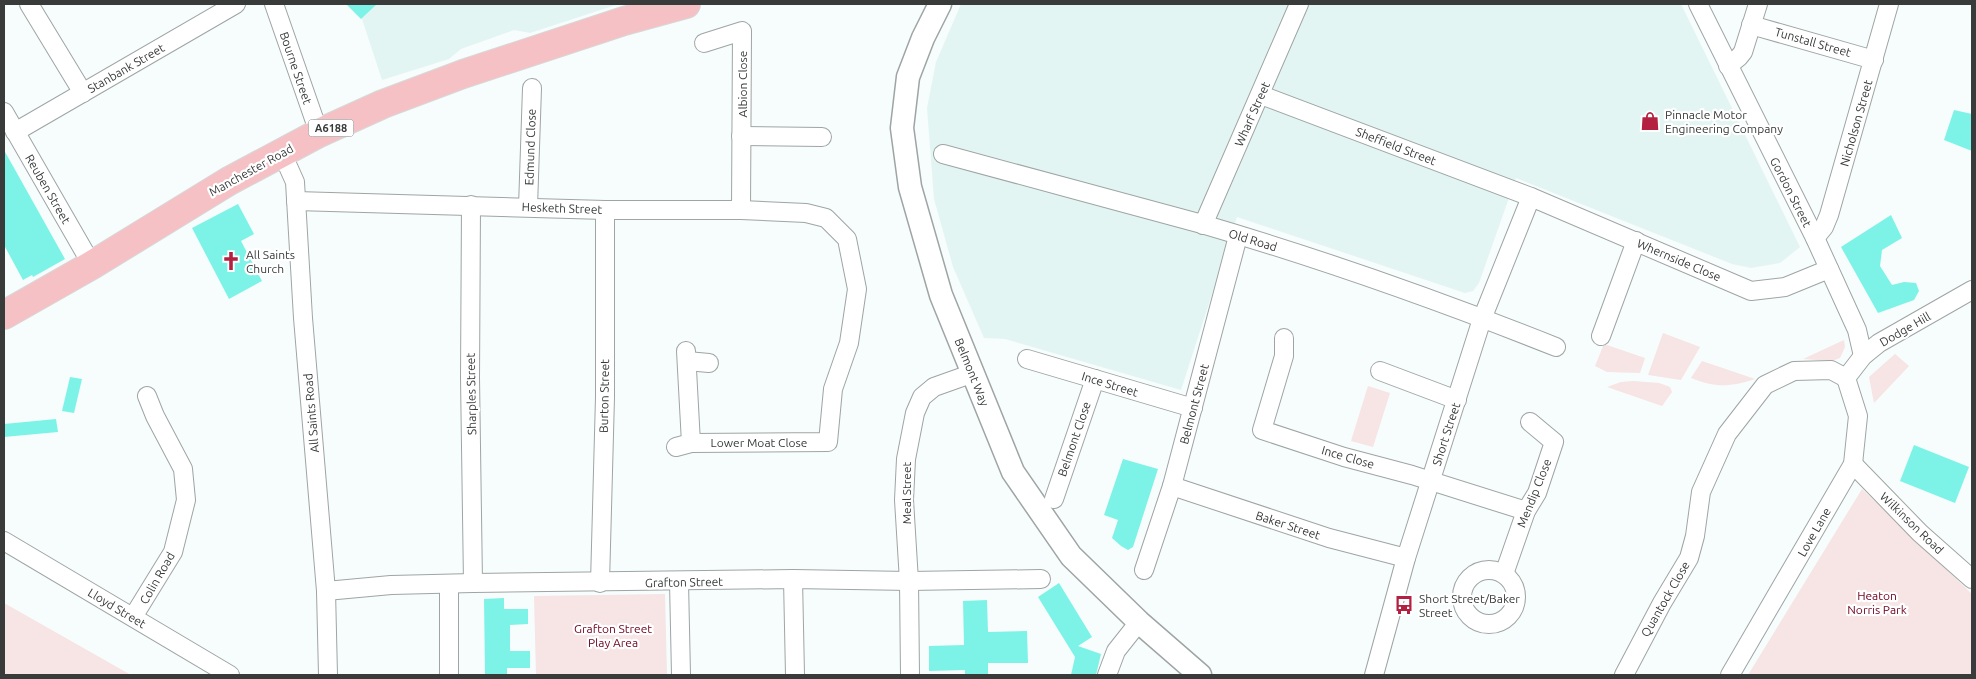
<svg xmlns="http://www.w3.org/2000/svg" width="1976" height="679" font-family="Ubuntu,sans-serif">
<rect width="100%" height="100%" fill="#f6fdfc"/>
<g fill="#e3f5f2">
<path d="M347 4H619L530 33 514 30 461 49 449 59 382 80 362 19Z"/>
<path d="M961 4H1681L1800 247 1780 263 1751 268 1732 264 1516 178 1479 283 1473 291 1465 293 1237 217 1181 390 1005 339 984 338 953 267 934 199 927 108 936 62Z"/>
</g>
<g fill="#f7e4e4">
<path d="M1663 333 1700 347 1681 380 1648 375Z"/>
<path d="M1844 340 1845 347 1840 358 1832 361 1803 359Z"/>
<path d="M1604 344 1645 358 1640 373 1607 372 1595 366Z"/>
<path d="M1895 354 1909 366 1874 403 1869 377Z"/>
<path d="M1702 361 1755 379C1730 387 1716 388 1691 378Z"/>
<path d="M1633 381 1659 383 1670 387 1672 392 1662 406 1607 387 1621 382Z"/>
<path d="M1368 386 1390 393 1373 447 1351 441Z"/>
<path d="M1862 489 1972 594V675H1748Z"/>
<path d="M665 594 667 675H536L534 596Z"/>
<path d="M4 603 131 675H4Z"/>
</g>
<g fill="#7df3e8">
<path d="M346 4H377L361 19Z"/>
<path d="M1954 110 1972 114V151L1944 140Z"/>
<path d="M4 150 65 259 33 277 32 275 23 280 4 245Z"/>
<path d="M238 204 254 234 241 241 262 281 229 299 192 228Z"/>
<path d="M1891 215 1902 238 1882 250 1880 266 1892 285 1904 282 1916 283 1919 291 1914 300 1878 313 1841 247Z"/>
<path d="M70 377 82 379 74 413 62 411Z"/>
<path d="M56 419 58 432 4 437V424Z"/>
<path d="M1914 445 1969 467 1955 503 1900 481Z"/>
<path d="M1123 459 1158 469 1133 547 1128 550 1121 546 1112 538 1118 520 1104 515Z"/>
<path d="M1059 583 1092 637 1078 646 1101 654 1096 675H1071L1075 657 1038 597Z"/>
<path d="M504 598V609H528V624L510 625V651H530V668H507V674H485L484 599Z"/>
<path d="M987 600 988 632 1027 631 1028 663H988V675H965V670L929 671V646L964 645 963 601Z"/>
</g>
<g fill="none" stroke-linecap="round" stroke-linejoin="round">
<g stroke="#9ea5a4" stroke-width="20">
<g id="minor">
<path d="M29 4 83 93"/>
<path d="M274 4 319 133"/>
<path d="M1698 4 1815 238 1857 330 1863 356"/>
<path d="M1751 25 1874 60"/>
<path d="M704 43 742 31 741 210"/>
<path d="M1728 66 1739 57 1743 52 1758 4"/>
<path d="M1261 95 1531 197 1751 291 1785 287 1829 269"/>
<path d="M4 112 92 265"/>
<path d="M15 132 236 4"/>
<path d="M741 136 822 137"/>
<path d="M282 153 295 182 303 318 326 591 328 675"/>
<path d="M943 154C1029 178 1116 200 1202 224 1322 259 1440 301 1556 347"/>
<path d="M296 201 605 210H741L806 213 826 218 847 239 857 289 849 343 833 389 828 442 691 443 676 447"/>
<path d="M471 205 470 378 473 583"/>
<path d="M528 207 532 88"/>
<path d="M1203 225 1299 4"/>
<path d="M1815 238 1824 227 1829 215 1889 4"/>
<path d="M1601 336 1636 241"/>
<path d="M1284 338V356L1262 430 1344 457 1412 475 1526 511"/>
<path d="M686 351 691 443"/>
<path d="M1027 359 1193 408"/>
<path d="M687 361 709 363"/>
<path d="M1380 371 1457 400"/>
<path d="M1846 378 1863 356 1879 343 1972 290"/>
<path d="M1853 464 1920 533 1972 579"/>
<path d="M1172 486 1329 538 1406 558"/>
<path d="M1054 499 1095 379"/>
<path d="M4 541 230 675"/>
<path d="M1144 570 1172 486 1238 236"/>
<circle cx="1489" cy="597" r="27"/>
<path d="M1504 574 1526 511 1537 493 1554 442 1530 422"/>
<path d="M793 579 795 675"/>
<path d="M679 582 681 675"/>
<path d="M600 583 605 397V210"/>
<path d="M449 584V675"/>
<path d="M326 591 391 585 473 583 793 579 909 581 1041 579"/>
<path d="M133 617 173 552 186 500 183 469 155 416 147 396"/>
<path d="M910 675 909 581 904 500 906 459 915 413 922 397 934 387 965 376"/>
<path d="M1107 675 1116 651 1139 622"/>
<path d="M1374 675 1406 558 1482 319 1531 197"/>
<path d="M1624 675 1662 603 1689 558 1695 536 1701 492 1727 434 1765 385 1794 371 1831 370 1846 378"/>
<path d="M1730 675 1853 464 1858 416 1846 378"/>
</g>
</g>
<g stroke="#9ea5a4" stroke-width="25">
<path id="tertiary" d="M940 4 923 38 908 77 902 128 910 187 941 295 1013 472 1071 556 1139 622 1200 675"/>
</g>
<g stroke="#d7d8d8" stroke-width="30">
<path id="primary" d="M4 315 92 265 229 181 319 133 383 104 463 74 624 21 686 4"/>
</g>
<use href="#minor" stroke="#fff" stroke-width="18"/>
<use href="#tertiary" stroke="#fff" stroke-width="22"/>
<use href="#primary" stroke="#f6c1c5" stroke-width="28"/>
</g>
<defs>
<g id="shop-bare" transform="scale(1.5)"><path d="M-5-2.5h2.3a2.7 3.5 0 0 1 5.4 0H5L5.5 6h-11ZM-1.5-2.5h3a1.5 2.3 0 0 0-3 0Z" fill="#b42140" stroke="#fff" stroke-width="2.5" paint-order="stroke"/></g>
<g id="church-bare" transform="scale(1.5)"><path d="M-1.2-6h2.4v3.5h3.3v2.4h-3.3V6h-2.4V-.1h-3.3v-2.4h3.3Z" fill="#b42140" stroke="#fff" stroke-width="2.5" paint-order="stroke"/></g>
<g id="bus-bare" transform="scale(1.5)"><path d="M-5-6H5V4H4V6H2V4H-2V6H-4V4H-5ZM-3.5-4V0h7V-4ZM-3.5 1.2v1.5H-2V1.2ZM2 1.2v1.5H3.5V1.2Z" fill="#b42140" stroke="#fff" stroke-width="2.5" paint-order="stroke"/></g>
</defs>
<g fill-rule="evenodd">
<use href="#shop-bare" x="1650" y="121"/>
<use href="#church-bare" x="231" y="261"/>
<use href="#bus-bare" x="1404" y="605"/>
</g>
<g text-anchor="middle" dominant-baseline="central" stroke-width="4.5" stroke-linejoin="round" paint-order="stroke">
<rect fill="#fff" stroke="#747675" stroke-width="1" x="308.5" y="119.5" width="45" height="17" rx="4"/>
<g font-size="11" font-weight="bold" fill="#383b3a">
<text x="331" y="128">A6188</text>
</g>
<g font-size="12" fill="#383b3a" stroke="#fff">
<text transform="translate(1813 42) rotate(16)">Tunstall Street</text>
<text transform="translate(126 68) rotate(-30)">Stanbank Street</text>
<text transform="translate(296 68) rotate(71)">Bourne Street</text>
<text transform="translate(742 84) rotate(-90)">Albion Close</text>
<text transform="translate(1252 114) rotate(-66)">Wharf Street</text>
<text transform="translate(1856 123) rotate(-74)">Nicholson Street</text>
<text transform="translate(1396 146) rotate(21)">Sheffield Street</text>
<text transform="translate(530 147) rotate(-88)">Edmund Close</text>
<text transform="translate(251 170) rotate(-29)">Manchester Road</text>
<text transform="translate(48 189) rotate(60)">Reuben Street</text>
<text transform="translate(1791 192) rotate(63)">Gordon Street</text>
<text transform="translate(562 208) rotate(2)">Hesketh Street</text>
<text transform="translate(1253 240) rotate(17)">Old Road</text>
<text transform="translate(1679 260) rotate(23)">Whernside Close</text>
<text transform="translate(1905 329) rotate(-30)">Dodge Hill</text>
<text transform="translate(972 372) rotate(68)">Belmont Way</text>
<text transform="translate(1110 384) rotate(17)">Ince Street</text>
<text transform="translate(471 394) rotate(-91)">Sharples Street</text>
<text transform="translate(604 396) rotate(-89)">Burton Street</text>
<text transform="translate(1194 404) rotate(-75)">Belmont Street</text>
<text transform="translate(311 413) rotate(-95)">All Saints Road</text>
<text transform="translate(1446 434) rotate(-72)">Short Street</text>
<text transform="translate(1074 439) rotate(-71)">Belmont Close</text>
<text x="759" y="442">Lower Moat Close</text>
<text transform="translate(1348 457) rotate(16)">Ince Close</text>
<text transform="translate(906 493) rotate(-90)">Meal Street</text>
<text transform="translate(1534 493) rotate(-68)">Mendip Close</text>
<text transform="translate(1912 523) rotate(44)">Wilkinson Road</text>
<text transform="translate(1288 525) rotate(18)">Baker Street</text>
<text transform="translate(1814 532) rotate(-60)">Love Lane</text>
<text transform="translate(157 578) rotate(-60)">Colin Road</text>
<text transform="translate(684 582) rotate(-1)">Grafton Street</text>
<text transform="translate(1665 599) rotate(-60)">Quantock Close</text>
<text transform="translate(117 608) rotate(31)">Lloyd Street</text>
</g>
<g font-size="12" fill="#383b3a" stroke="#fff" text-anchor="start">
<text x="1665" y="114">Pinnacle Motor<tspan x="1665" dy="14">Engineering Company</tspan></text>
<text x="246" y="254">All Saints<tspan x="246" dy="14">Church</tspan></text>
<text x="1419" y="598">Short Street/Baker<tspan x="1419" dy="14">Street</tspan></text>
</g>
<g font-size="12" fill="#6e001f" stroke="#fff">
<text x="1877" y="595">Heaton<tspan x="1877" dy="14">Norris Park</tspan></text>
<text x="613" y="628">Grafton Street<tspan x="613" dy="14">Play Area</tspan></text>
</g>
</g>
<rect width="1976" height="679" fill="none" stroke="#383b3a" stroke-width="10"/>
</svg>
